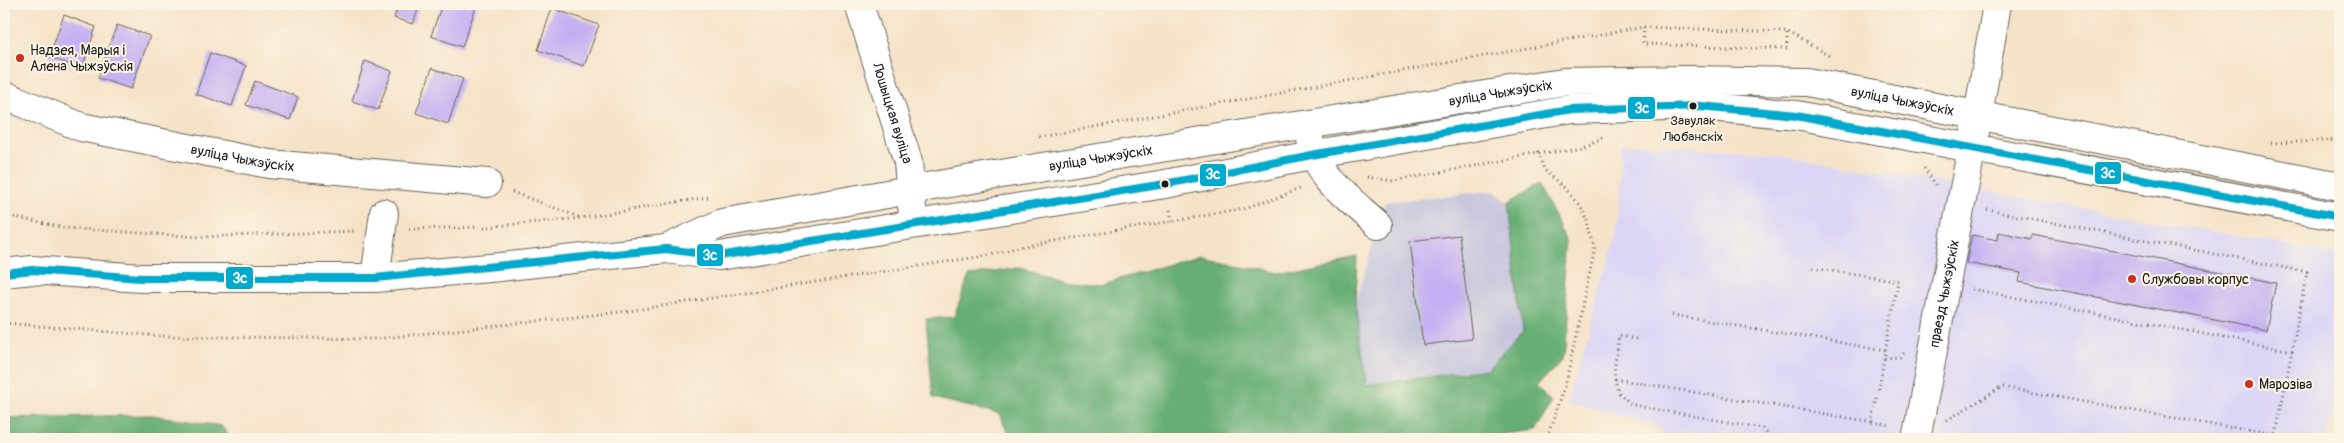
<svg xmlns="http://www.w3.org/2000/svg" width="2344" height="443" font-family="Pangolin,sans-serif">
<rect width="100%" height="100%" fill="#fcf5e5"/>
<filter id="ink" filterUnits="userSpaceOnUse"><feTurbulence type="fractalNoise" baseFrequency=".02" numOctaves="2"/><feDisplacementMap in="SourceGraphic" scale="10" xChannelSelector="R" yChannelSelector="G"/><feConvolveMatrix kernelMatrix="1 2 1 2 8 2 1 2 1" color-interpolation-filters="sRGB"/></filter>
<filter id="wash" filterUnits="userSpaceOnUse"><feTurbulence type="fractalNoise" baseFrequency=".0096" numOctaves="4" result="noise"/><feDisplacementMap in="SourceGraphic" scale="20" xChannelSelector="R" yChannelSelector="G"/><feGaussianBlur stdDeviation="1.12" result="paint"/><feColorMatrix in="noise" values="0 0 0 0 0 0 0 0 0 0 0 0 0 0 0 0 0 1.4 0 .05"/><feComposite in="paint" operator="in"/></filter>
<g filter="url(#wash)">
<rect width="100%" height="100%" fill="#f5e3c8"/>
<path fill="#dcd6f6" d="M1621 144 1773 152 2340 255V366L2327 439H1663L1662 428 1569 400 1617 231Z"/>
<path fill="#c2c2dc" d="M1492 191 1509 202 1523 332 1487 369 1367 385 1355 304 1385 202Z"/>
<g fill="#68af74" stroke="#426648">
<path d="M1542 183 1572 239 1563 355 1539 382 1554 396 1535 430 1463 439H1010L1000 414 933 398 926 319 954 317 969 276 1019 268 1066 281 1103 284 1200 255 1276 272 1357 256 1355 304 1367 385 1487 369 1523 331 1509 202Z"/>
<path d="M152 415 221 426 232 439H4V418Z"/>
</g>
<g id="blocks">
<g fill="#c3aef3">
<path d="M4 4H12L4 26Z"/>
<path d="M399 4H420L413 24 394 18Z"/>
<path d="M442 4H477L462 47 431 36Z"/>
<path d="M552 8 599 25 584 66 538 50Z"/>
<path d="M64 15 96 27 82 69 49 57Z"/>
<path d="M117 25 150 36 131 89 98 78Z"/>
<path d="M210 53 246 66 232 106 196 94Z"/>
<path d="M365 61 392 71 378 110 352 101Z"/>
<path d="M432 68 463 79 448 124 416 113Z"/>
<path d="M255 81 298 97 290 120 246 105Z"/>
<path d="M1999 232 2032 239 2033 235 2276 283 2266 330 2019 282 2021 273 1966 263 1972 235 1998 240Z"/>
<path d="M1459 235 1472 339 1423 345 1410 241Z"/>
</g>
</g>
</g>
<g filter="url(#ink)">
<use href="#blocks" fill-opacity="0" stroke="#686258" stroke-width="1"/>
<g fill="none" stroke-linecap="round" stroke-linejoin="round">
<g stroke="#686258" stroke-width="30">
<g id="minor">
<path id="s1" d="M859 4 908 162 912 207"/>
<path id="s2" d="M4 95 81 127 269 164 487 183"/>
<path d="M1310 138C1316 177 1351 200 1378 225"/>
<path id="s3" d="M666 249 722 223 756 217 1007 173 1565 82 1689 80 1807 82 2340 186"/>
<path d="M4 273 32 270 141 278H375L500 267 666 249 719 256 1165 184 1312 155 1569 110 1700 106 1796 115 2340 217"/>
<path d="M375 278 384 213"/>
<path id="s4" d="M1916 439 1978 116 1997 4"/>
</g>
</g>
<g stroke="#686258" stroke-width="3" stroke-dasharray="1 4" stroke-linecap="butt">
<path d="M1644 27 1643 44 1787 49V32"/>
<path d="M1039 137 1644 27 1787 32 1831 57"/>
<path d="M2271 143 2340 140"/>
<path d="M1538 153 1545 170 1567 187 1580 203 1589 222 1595 248 1565 386 1547 439"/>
<path d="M1924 168 1936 185"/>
<path d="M1367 177 1393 181 1582 146 1603 138"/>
<path d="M512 192 579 217"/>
<path d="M1170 210 1172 221"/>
<path d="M1987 210 2307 272 2292 351"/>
<path d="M4 215 64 228 200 237 355 231"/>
<path d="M409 229 486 227 581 218 708 197"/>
<path d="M1813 267 1898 281 1884 358 1900 357 1904 353"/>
<path d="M1972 289 2292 351 2275 439"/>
<path d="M1672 315 1885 350"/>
<path d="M4 323 160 336 375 339 629 311 990 255 1019 247 1244 209 1303 187"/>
<path d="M1636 339 1619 336 1614 372 1615 379 1618 392 1632 405 1762 428 1772 439"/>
<path d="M1615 379 1873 422 1884 358"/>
<path d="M1947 420 2002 387 2275 436"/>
<path d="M1873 422 1890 426"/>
<path d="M4 438 18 439"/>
</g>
<use href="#minor" stroke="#fff" stroke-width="28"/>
<g stroke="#fcf5e5" stroke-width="11">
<path id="bus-1" d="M4 273 32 270 141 278H375L666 249 719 256 1165 184 1312 155 1569 110 1700 106 1796 115 2340 217"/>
</g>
<use href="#bus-1" stroke="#00a9ce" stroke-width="8"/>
</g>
</g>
<g fill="#c8321e" stroke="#fcf5e5" stroke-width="2">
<circle cx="20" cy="58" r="5"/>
<circle cx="2132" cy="279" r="5"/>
<circle cx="2249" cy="384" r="5"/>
</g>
<g fill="#1c1c1c" stroke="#fcf5e5" stroke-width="2">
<circle cx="1693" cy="106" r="4.5"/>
<circle cx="1165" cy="184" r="4.5"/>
</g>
<g text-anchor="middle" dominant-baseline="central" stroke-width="4" stroke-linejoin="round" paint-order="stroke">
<g font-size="13" fill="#1c1c1c" stroke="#fcf5e5">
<text x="1693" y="121">Завулак<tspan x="1693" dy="16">Любанскіх</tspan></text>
</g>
<g font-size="14" fill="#1c1c1c" stroke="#fcf5e5" text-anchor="start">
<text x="30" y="50">Надзея, Марыя і<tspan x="30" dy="16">Алена Чыжэўскія</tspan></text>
<text x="2142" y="279">Службовы корпус</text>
<text x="2259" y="384">Марозіва</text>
</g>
<g font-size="14" fill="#1c1c1c" stroke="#fcf5e5">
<text stroke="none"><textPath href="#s3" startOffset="851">вуліца Чыжэўскіх</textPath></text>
<text stroke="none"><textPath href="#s3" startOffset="1256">вуліца Чыжэўскіх</textPath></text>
<text stroke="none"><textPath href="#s1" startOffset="114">Лошыцкая вуліца</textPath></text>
<text stroke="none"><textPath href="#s2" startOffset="248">вуліца Чыжэўскіх</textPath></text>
<text stroke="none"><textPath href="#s3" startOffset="446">вуліца Чыжэўскіх</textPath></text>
<text stroke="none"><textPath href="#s4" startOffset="148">праезд Чыжэўскіх</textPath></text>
</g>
</g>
<g stroke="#fcf5e5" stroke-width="2">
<rect x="1627" y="96" width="29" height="24" rx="5" fill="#00a9ce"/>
<rect x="2094" y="161" width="28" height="24" rx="5" fill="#00a9ce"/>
<rect x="1199" y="163" width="28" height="24" rx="5" fill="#00a9ce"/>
<rect x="696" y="243" width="28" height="24" rx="5" fill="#00a9ce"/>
<rect x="225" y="266" width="29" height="24" rx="5" fill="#00a9ce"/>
</g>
<g font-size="14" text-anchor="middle" font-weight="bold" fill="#fff">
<text x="1642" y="113">3с</text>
<text x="2108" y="178">3с</text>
<text x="1213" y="179">3с</text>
<text x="710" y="260">3с</text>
<text x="240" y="283">3с</text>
</g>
<rect width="2344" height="443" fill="none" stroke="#fcf5e5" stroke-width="20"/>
</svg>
